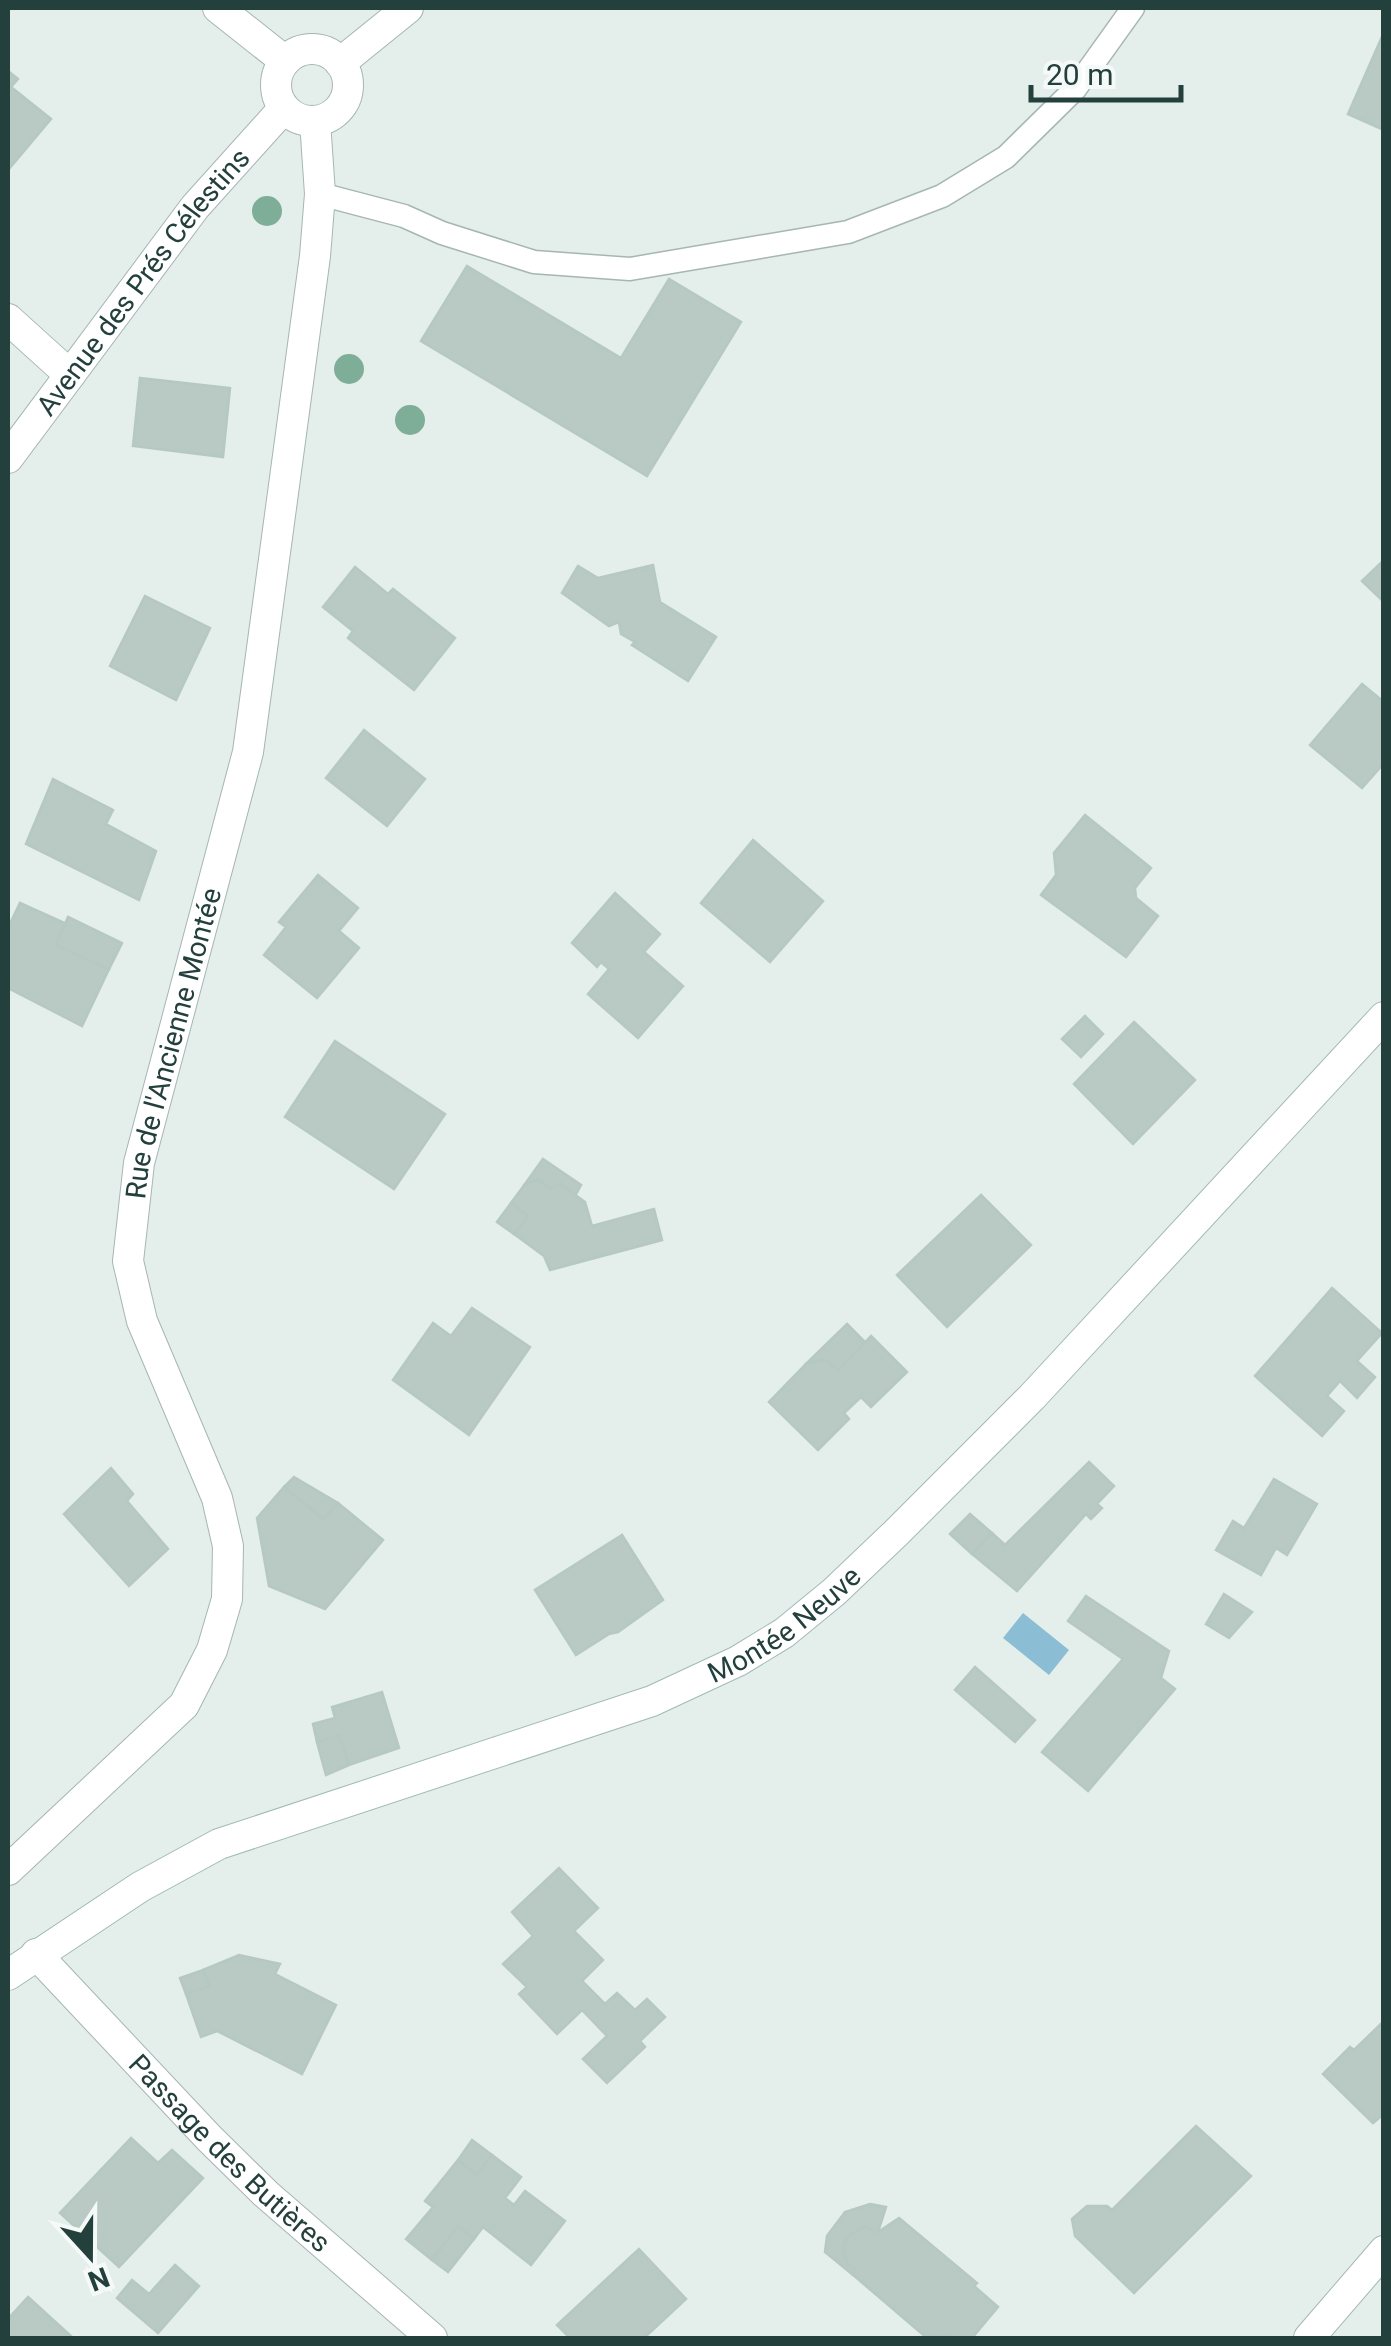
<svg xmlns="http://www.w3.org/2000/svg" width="1391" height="2346" font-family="Roboto,sans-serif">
<rect width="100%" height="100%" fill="#e4eeeb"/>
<path fill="#8bbed4" d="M1023 1613 1069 1650 1049 1675 1003 1638Z"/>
<g fill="#b9c9c4" stroke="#b6c8c3" stroke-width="2.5">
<path d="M1384 32V130L1348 114Z"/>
<path d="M8 71 18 79 11 87 51 119 8 170Z"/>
<path d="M467 266 621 358 669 279 741 322 647 476 421 341Z"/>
<path d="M140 378 230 388 223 457 133 446Z"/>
<path d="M1384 560V602L1362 581Z"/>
<path d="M653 565 660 602 716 637 688 681 632 645 635 642 621 634 619 622 609 626 562 593 578 566 598 578Z"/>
<path d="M355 567 388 594 393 589 455 638 414 690 348 638 353 631 323 607Z"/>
<path d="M145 596 210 628 176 700 110 666Z"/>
<path d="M1362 684 1384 702V763L1362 788 1310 745Z"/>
<path d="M364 730 425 779 387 826 326 778Z"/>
<path d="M53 779 113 810 106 824 156 851 139 900 26 844Z"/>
<path d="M1085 815 1151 868 1135 888 1136 898 1158 916 1126 957 1041 895 1056 875 1054 853Z"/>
<path d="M753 840 823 901 770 962 701 903Z"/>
<path d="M318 875 358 908 339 931 359 948 317 998 264 955 286 927 279 922Z"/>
<path d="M615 893 660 934 644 952 683 986 638 1038 588 994 609 969 601 962 597 967 572 943Z"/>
<path d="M20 903 67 924 56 945 109 969 82 1026 8 988V928Z"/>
<path d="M68 917 122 943 109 969 56 945Z"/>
<path d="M1085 1016 1103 1034 1081 1057 1062 1039Z"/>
<path d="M1134 1022 1195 1080 1133 1144 1074 1084Z"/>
<path d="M335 1041 445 1114 394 1189 285 1117Z"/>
<path d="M543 1159 581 1185 575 1196 560 1184 550 1188 538 1180 525 1184Z"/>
<path d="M538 1180 550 1188 560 1184 585 1202 592 1226 654 1209 662 1240 550 1270 544 1256 514 1234 528 1216 511 1203 525 1184Z"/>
<path d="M981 1195 1031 1245 947 1327 897 1275Z"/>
<path d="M511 1203 528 1216 514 1234 497 1222Z"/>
<path d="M1332 1288 1382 1333 1357 1361 1375 1377 1357 1398 1340 1381 1327 1396 1344 1411 1322 1436 1255 1376Z"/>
<path d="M472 1308 530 1347 469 1435 393 1380 433 1323 451 1336Z"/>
<path d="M847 1324 865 1342 838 1371 826 1360 807 1363Z"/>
<path d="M871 1336 907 1372 871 1407 861 1397 844 1413 849 1419 818 1450 769 1402 807 1363 826 1360 838 1371Z"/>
<path d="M1089 1462 1114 1486 1097 1504 1102 1508 1091 1519 1086 1514 1017 1591 972 1554 992 1533 1005 1545Z"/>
<path d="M111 1468 133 1494 127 1501 168 1549 129 1586 64 1514Z"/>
<path d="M294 1477 338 1503 323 1519 284 1487Z"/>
<path d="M1274 1479 1317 1504 1287 1555 1276 1548 1261 1575 1216 1550 1233 1521 1244 1528Z"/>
<path d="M284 1487 323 1519 338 1503 383 1540 325 1609 269 1586 257 1518Z"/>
<path d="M970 1514 992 1533 972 1554 950 1534Z"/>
<path d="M622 1535 663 1600 618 1632 609 1634 576 1655 535 1590Z"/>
<path d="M1224 1594 1252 1612 1229 1638 1206 1624Z"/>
<path d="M1086 1596 1169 1651 1161 1678 1175 1689 1088 1791 1042 1752 1123 1659 1068 1621Z"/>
<path d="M975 1667 1035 1720 1015 1742 955 1690Z"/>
<path d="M382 1692 399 1748 349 1765 339 1735 317 1742 313 1724 335 1718 332 1707Z"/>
<path d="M339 1735 349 1765 326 1775 317 1742Z"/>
<path d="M559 1868 598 1908 574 1931 603 1960 582 1981 605 2004 617 1993 635 2010 647 1999 665 2017 640 2041 645 2047 607 2083 583 2059 607 2036 582 2010 557 2034 519 1994 527 1987 503 1964 533 1936 512 1912Z"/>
<path d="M239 1955 280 1964 275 1974 336 2005 302 2074 217 2031 201 2037 186 1994 209 1986 203 1970Z"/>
<path d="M203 1970 209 1986 186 1994 180 1978Z"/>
<path d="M1384 2021V2114L1373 2123 1323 2074 1350 2047 1354 2050Z"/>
<path d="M1196 2126 1251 2176 1134 2293 1075 2236 1072 2219 1087 2206H1107L1112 2210Z"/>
<path d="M131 2138 158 2163 172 2150 203 2178 119 2267 60 2213Z"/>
<path d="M472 2140 492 2155 477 2175 458 2160Z"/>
<path d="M492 2155 521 2177 505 2198 514 2205 525 2191 565 2221 531 2265 483 2227 474 2239 458 2226 432 2260 406 2239 433 2207 425 2201 458 2160 477 2175Z"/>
<path d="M870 2204 886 2207 878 2232 860 2228 845 2240 844 2256 855 2269 852 2274 825 2252 827 2236 845 2212Z"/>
<path d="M899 2218 977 2283 974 2286 998 2307 972 2338 933 2336 927 2338 852 2274 855 2269 848 2264 843 2248 848 2236 865 2227 878 2232Z"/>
<path d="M458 2226 474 2239 448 2272 432 2260Z"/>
<path d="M639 2249 686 2299 644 2338H570L557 2325Z"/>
<path d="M175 2265 199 2286 158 2333 117 2298 132 2280 149 2294Z"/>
<path d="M28 2297 71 2336 68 2338H8V2319Z"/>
</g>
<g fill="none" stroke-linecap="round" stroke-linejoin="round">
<g stroke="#a6b6b3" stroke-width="25">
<path id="lane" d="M320 194 404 216 442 233 534 262 630 269 848 232 942 196 1006 157 1075 89 1133 8"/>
</g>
<g stroke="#a6b6b3" stroke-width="32">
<g id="street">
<path d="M218 8 285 61"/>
<circle cx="312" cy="85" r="36"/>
<path d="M340 63 408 8"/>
<path d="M8 319 70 375"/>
<path id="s1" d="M8 458 195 207 284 108"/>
<path id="s2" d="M8 1870 184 1705 212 1650 227 1599 228 1546 217 1498 142 1321 128 1261 139 1163 248 752 315 256 320 194 315 121"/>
<path id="s3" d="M36 1954 209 2138 266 2194 432 2338"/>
</g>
</g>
<g stroke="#a2bab5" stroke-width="32">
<g id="secondary">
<path id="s4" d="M8 1975 140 1887 219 1844 652 1701 738 1661 784 1633 834 1592 895 1534 1032 1397 1384 1017"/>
<path d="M1309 2338 1384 2251"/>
</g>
</g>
<use href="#lane" stroke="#fff" stroke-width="22"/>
<use href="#street" stroke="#fff" stroke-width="30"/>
<use href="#secondary" stroke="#fff" stroke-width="30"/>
</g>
<g fill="#7ead98">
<circle cx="267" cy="211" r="15"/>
<circle cx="349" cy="369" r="15"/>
<circle cx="410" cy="420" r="15"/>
</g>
<g text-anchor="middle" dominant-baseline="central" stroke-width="8" stroke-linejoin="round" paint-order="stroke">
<g font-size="28" fill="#23403d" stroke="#f5faf8">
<text stroke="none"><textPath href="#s1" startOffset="222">Avenue des Prés Célestins</textPath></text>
<text stroke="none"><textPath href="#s2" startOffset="935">Rue de l'Ancienne Montée</textPath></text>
<text stroke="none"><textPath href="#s4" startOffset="858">Montée Neuve</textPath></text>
<text stroke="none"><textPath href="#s3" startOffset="278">Passage des Butières</textPath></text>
</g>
</g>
<rect width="1391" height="2346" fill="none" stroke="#23403d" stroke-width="20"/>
<g transform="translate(90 2256) rotate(159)" stroke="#f5faf8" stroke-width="8" paint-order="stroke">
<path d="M0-8L18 38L0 25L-18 38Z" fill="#23403d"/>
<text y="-15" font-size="28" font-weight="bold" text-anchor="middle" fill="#23403d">N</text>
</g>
<path d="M1031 85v15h150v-15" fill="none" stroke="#23403d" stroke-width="5"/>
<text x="1046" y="85" font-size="30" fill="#23403d" stroke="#f5faf8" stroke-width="8" paint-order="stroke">20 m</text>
</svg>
